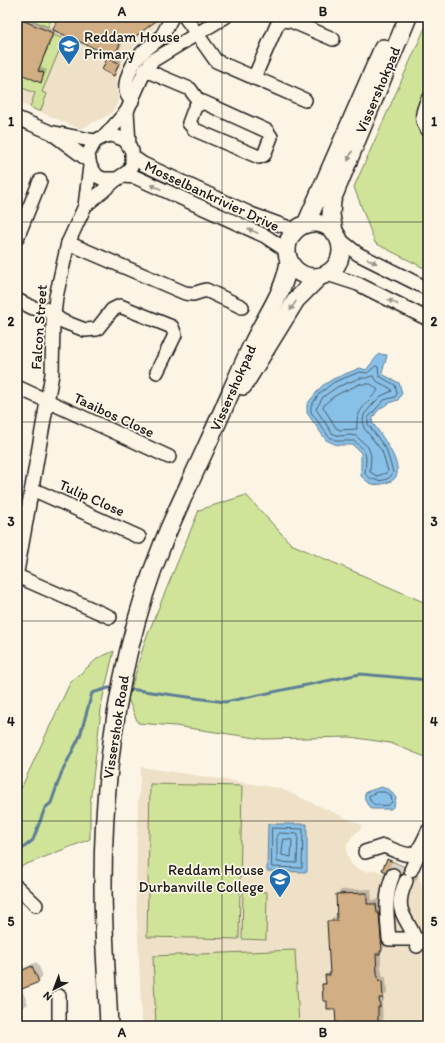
<svg xmlns="http://www.w3.org/2000/svg" width="445" height="1043" font-family="Itim,sans-serif">
<rect width="100%" height="100%" fill="#fcf5e5"/>
<filter id="ink" filterUnits="userSpaceOnUse"><feTurbulence type="fractalNoise" baseFrequency=".025" numOctaves="2"/><feDisplacementMap in="SourceGraphic" scale="8" xChannelSelector="R" yChannelSelector="G"/><feConvolveMatrix kernelMatrix="1 2 1 2 8 2 1 2 1" color-interpolation-filters="sRGB"/></filter>
<g filter="url(#ink)">
<g fill="#efe0c8">
<path d="M17 17H162L160 23 126 54 116 79 118 102 111 114 80 129 17 102Z"/>
<path d="M141 767 279 788 362 825 360 830 352 836 347 845V855L352 865 356 868 366 872 376 870 385 874 386 872 382 870 387 859 419 874 428 914V1026H142L136 896 138 803Z"/>
</g>
<g fill="#cfe499" stroke="#76805a">
<path d="M25 17H52L48 27Z"/>
<path d="M428 21V88L419 107 428 135V270L375 243 354 187Z"/>
<path d="M49 33 64 39 42 92 47 94 40 112 30 107 35 93 17 86 20 73 41 82 44 73 33 68 43 58 49 45 45 43Z"/>
<path d="M246 495 291 544 428 604V758L390 743 350 737 263 739 175 726 138 723 128 699 145 641 199 510Z"/>
<path d="M114 651 102 701 90 804V839L17 868V797L70 683 98 658Z"/>
<path d="M150 784 242 786 239 939 147 937Z"/>
<path d="M243 891 267 892 266 940 242 939Z"/>
<path d="M295 950 299 1026H156L153 956Z"/>
</g>
<g fill="#89c0e7" stroke="#5d7e96">
<path d="M379 354 387 355C386 362 383 367 382 374L399 383 402 393 398 400C387 403 374 410 372 422 379 432 407 468 394 479 391 482 386 483 382 484 373 486 368 483 361 476V453L353 445H337L326 440 307 413V404L322 386 333 379 360 368 366 370Z"/>
<path d="M381 787 390 790 396 798 394 806 391 809H371C367 804 362 798 366 792Z"/>
<path d="M268 824H307V872L267 871Z"/>
</g>
<g fill="#0003">
<path d="M17 17H24L54 30 60 17H158L125 37 119 51 113 57 122 60 114 74 108 59 112 55 56 30 40 67 47 70 43 78 40 81 21 73 17 83Z"/>
<path d="M389 859 404 866 405 871 403 873 388 860Z"/>
<path d="M419 874 415 882V883L414 878Z"/>
<path d="M371 889 372 900 381 899V909H383L386 945 381 951V968L383 977H386L387 993 384 996V1001L382 1003 383 1026H337L336 1008 328 1000 323 984 327 981 326 976 331 971 328 922 333 917H338L337 895 341 890Z"/>
<path d="M37 962 43 976 38 981 21 988 28 1004 17 1011V971Z"/>
</g>
<g fill="none" stroke-linecap="round" stroke-linejoin="round">
<g stroke="#485e6d" stroke-width="1">
<path d="M376 366 378 367 379 376 395 385 397 393 395 397 384 400 368 418V424L386 449 393 472C389 484 372 482 365 474 366 457 369 452 354 441H338L329 437 311 412V406L319 394 334 382 360 372 367 373Z"/>
<path d="M373 376 378 382 390 388 392 391 381 396 371 406 364 415 363 422 364 428 382 451 388 471 386 473 377 476 370 472 371 455 368 447 356 436 350 435 339 436 332 433 316 409 323 397 337 387 360 378H366Z"/>
<path d="M360 384H371L378 390C368 403 355 410 357 429L340 430 336 428 323 407C332 394 346 391 360 384Z"/>
<path d="M377 792H385L391 796 392 802 389 805C381 806 370 807 369 796Z"/>
<path d="M272 828 303 829 302 868 272 867Z"/>
<path d="M279 833 298 834 297 863 277 862V835Z"/>
<path d="M284 839 292 840 291 857 282 855Z"/>
</g>
<g stroke="#5d7e96" stroke-width="3">
<path d="M129 689 225 702 360 674 428 680"/>
<path d="M17 853 33 840 45 808 51 803 61 774 80 736 92 693 112 687"/>
</g>
</g>
<g fill="#d1ae84" stroke="#1c1c1c">
<path d="M58 17H161L131 40 123 37 114 57 53 30Z"/>
<path d="M17 18 53 33 38 71 44 73 41 83 17 72Z"/>
<path d="M107 58 119 63 114 76 102 70Z"/>
<path d="M387 859 404 867V873L401 875 399 870 395 867H391L386 872 382 870Z"/>
<path d="M367 893V904H376L377 913H379L382 951H380V954H376L377 973 379 981H382L383 998H379L380 1007H378V1026H336L335 1009H327V1001H323L322 984H326L325 975H330L327 921H337L336 894Z"/>
<path d="M32 966 39 982 17 991V973Z"/>
</g>
<g fill="none" stroke-linecap="round" stroke-linejoin="round">
<path stroke="#dad4c7" stroke-width="13" stroke-dasharray="13 6" stroke-linecap="butt" d="M393 875 398 864"/>
<g stroke="#1c1c1c" stroke-width="16">
<g id="minor">
<path d="M185 17 216 61 305 100"/>
<path d="M145 70 190 89 200 103"/>
<path d="M254 78 277 25 282 20 291 21 333 39"/>
<path d="M428 99C423 110 419 120 428 130"/>
<path d="M132 101C118 89 131 65 141 54 146 48 154 44 160 38 165 32 168 24 172 17"/>
<path d="M203 102 267 131 271 137 264 155 259 157 195 130 189 123 195 107Z"/>
<path d="M127 111 129 145"/>
<path d="M17 118 50 132 95 141"/>
<path d="M53 134 88 160"/>
<path d="M105 136 127 111 145 70 152 61 225 17"/>
<path d="M133 157 143 164 251 214 295 230"/>
<path d="M123 176 135 177 265 236 286 250"/>
<path d="M85 206 117 179"/>
<path d="M17 238 40 181"/>
<path d="M339 239 358 254 428 289"/>
<path d="M68 243 185 293 193 294 206 290 242 307"/>
<path d="M327 274 358 284 428 319"/>
<path d="M17 300 33 308 45 309 62 321 85 330 97 329 112 310 120 306 172 327 175 335 157 372"/>
<path d="M17 387 169 457"/>
<path d="M32 489 139 537"/>
<path d="M17 572 52 374 53 324 56 297 68 243 85 206 90 166 88 154 95 141 105 136 112 135 125 140 132 151V164L129 171 117 179H103L97 176 90 166"/>
<path d="M17 576 110 617"/>
<path d="M365 852 384 846C412 858 415 861 428 831"/>
<path d="M411 870 421 848"/>
<path d="M393 875C384 896 387 917 389 939H416L426 942"/>
<path d="M406 881C390 916 412 918 417 946"/>
<path d="M17 887 36 905"/>
<path d="M59 1026V996"/>
</g>
</g>
<g stroke="#1c1c1c" stroke-width="20">
<g id="major">
<circle cx="314" cy="250" r="27"/>
<path d="M306 224 383 48"/>
<path d="M334 231 331 215 332 200 408 17"/>
<path d="M243 386 296 300 319 277"/>
<path d="M109 1026C107 979 103 932 103 885 103 769 119 652 163 543 177 508 194 475 209 441 224 409 237 376 252 345 265 317 285 292 289 261"/>
</g>
</g>
<use href="#minor" stroke="#fcf5e5" stroke-width="13"/>
<use href="#major" stroke="#fcf5e5" stroke-width="17"/>
</g>
<defs><path id="oneway-solid" d="M-6-.8H1V-3.2L6.5 0L1 3.2V.8H-6Z"/></defs>
<g fill="#97938b">
<use href="#oneway-solid" transform="translate(350 156) rotate(113)"/>
<use href="#oneway-solid" transform="translate(156 187) rotate(-156)"/>
<use href="#oneway-solid" transform="translate(253 231) rotate(-156)"/>
<use href="#oneway-solid" transform="translate(372 261) rotate(27)"/>
<use href="#oneway-solid" transform="translate(393 302) rotate(-153)"/>
<use href="#oneway-solid" transform="translate(293 306) rotate(122)"/>
</g>
</g>
<path fill="none" stroke="#1c1c1c" stroke-width="1" stroke-opacity="0.55" d="M222 17V1026M17 222H428M17 422H428M17 621H428M17 821H428"/>
<defs>
<g id="school-pin" transform="scale(1.15)"><path d="M0 17L-7.5 6A9.5 9.5 0 1 1 7.5 6Z" fill="#1f6fb2" stroke="#fcf5e5"/><path d="M0-5L7-2L0 1L-7-2ZM-4 1L0 2.5L4 1V4Q0 6-4 4Z" fill="#fff"/></g>
</defs>
<g fill-rule="evenodd">
<use href="#school-pin" x="69" y="46"/>
<use href="#school-pin" x="280" y="879"/>
</g>
<g text-anchor="middle" dominant-baseline="central" stroke-width="3.5" stroke-linejoin="round" paint-order="stroke">
<g font-size="15" fill="#1c1c1c" stroke="#fcf5e5" text-anchor="start">
<text x="84" y="37">Reddam House<tspan x="84" dy="17">Primary</tspan></text>
<text x="264" y="870" text-anchor="end">Reddam House<tspan x="264" dy="17">Durbanville College</tspan></text>
</g>
<g font-size="15" fill="#1c1c1c" stroke="#fcf5e5">
<text transform="translate(378 90) rotate(-67)">Vissershokpad</text>
<text transform="translate(212 196) rotate(25)">Mosselbankrivier Drive</text>
<text transform="translate(39 327) rotate(-86)">Falcon Street</text>
<text transform="translate(233 388) rotate(-66)">Vissershokpad</text>
<text transform="translate(114 415) rotate(25)">Taaibos Close</text>
<text transform="translate(92 498) rotate(24)">Tulip Close</text>
<text transform="translate(116 727) rotate(-81)">Vissershok Road</text>
</g>
</g>
<rect width="445" height="1043" fill="none" stroke="#fcf5e5" stroke-width="44"/>
<g transform="translate(54 989) rotate(222)" stroke="#fcf5e5" stroke-width="3" paint-order="stroke">
<path d="M0-3L7 15L0 10L-7 15Z" fill="#1c1c1c"/>
<text y="-6" font-size="11" font-weight="bold" text-anchor="middle" fill="#1c1c1c">N</text>
</g>
<rect x="22" y="22" width="401" height="999" fill="none" stroke="#1c1c1c" stroke-width="1.5"/>
<g font-size="13" text-anchor="middle" font-weight="bold" fill="#1c1c1c">
<text x="122" y="16">A</text>
<text x="323" y="16">B</text>
<text x="11" y="126">1</text>
<text x="434" y="126">1</text>
<text x="11" y="326">2</text>
<text x="434" y="326">2</text>
<text x="11" y="526">3</text>
<text x="434" y="526">3</text>
<text x="11" y="726">4</text>
<text x="434" y="726">4</text>
<text x="11" y="926">5</text>
<text x="434" y="926">5</text>
<text x="122" y="1037">A</text>
<text x="323" y="1037">B</text>
</g>
</svg>
